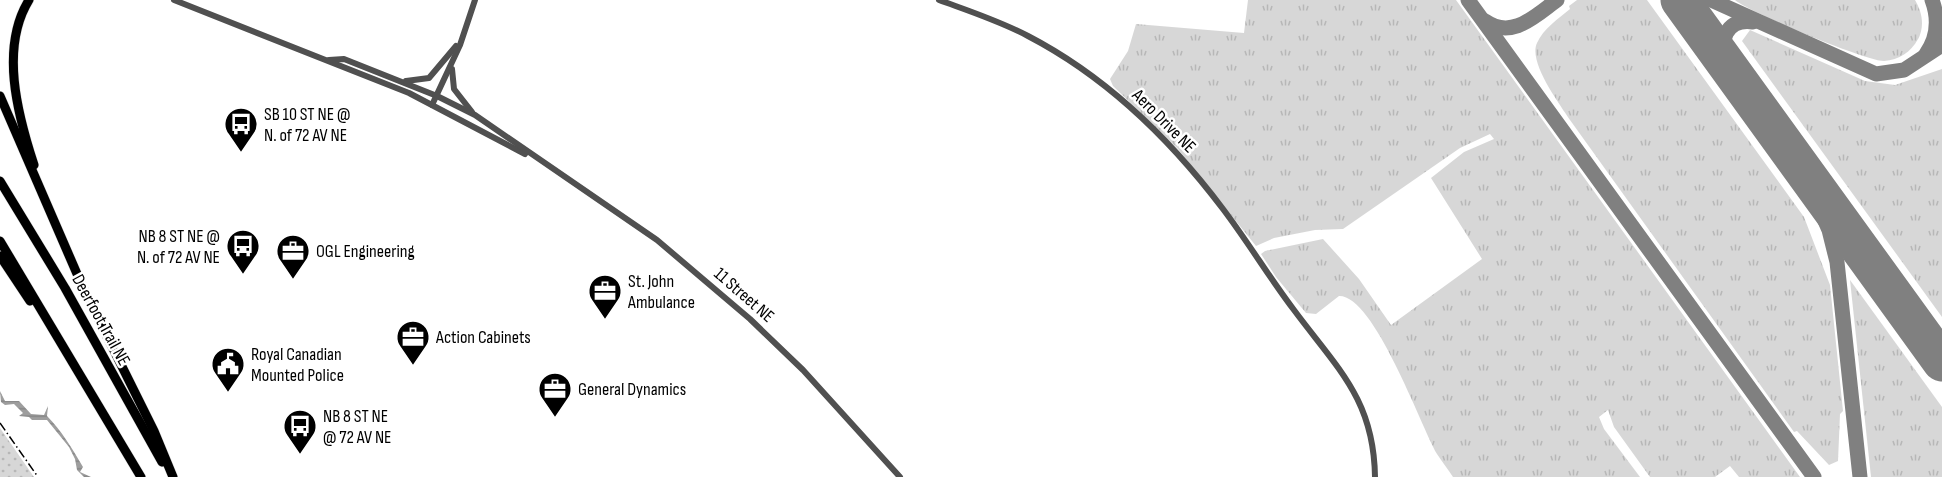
<svg xmlns="http://www.w3.org/2000/svg" width="1942" height="477" font-family="'Sofia Sans Condensed',sans-serif">
<defs>
<pattern id="grass-tufts" width="24" height="20" patternUnits="userSpaceOnUse" patternTransform="scale(1.5)"><rect width="24" height="20" fill="#d7d7d7"/><path d="M3 7l-1-3M5 7V3M7 7l1-3M15 17l-1-3M17 17v-4M19 17l1-3" fill="none" stroke="#b7b7b7"/></pattern>
<pattern id="park-dots" width="8" height="8" patternUnits="userSpaceOnUse" patternTransform="scale(1.5)"><rect width="8" height="8" fill="#d7d7d7"/><path d="M2 2h.1M6 6h.1" fill="none" stroke="#b7b7b7" stroke-width="1.8" stroke-linecap="round"/></pattern>
<pattern id="water-rules" width="6" height="5" patternUnits="userSpaceOnUse" patternTransform="scale(1.5)"><rect width="6" height="5" fill="#9e9e9e"/><path d="M0 2.5h6" fill="none" stroke="#868686"/></pattern>
</defs>
<rect width="100%" height="100%" fill="#fff"/>
<g fill="url(#grass-tufts)">
<path d="M1248 0H1456L1800 477H1739L1730 466 1715 477H1650L1614 427 1608 410 1599 417 1604 429 1640 477H1453C1448 469 1442 462 1437 454 1420 424 1374 295 1339 296L1316 314 1306 313 1276 277 1261 254 1265 251 1323 239 1359 279 1391 325 1482 259 1431 178 1464 152 1494 139 1490 134 1460 148 1343 229 1315 230 1274 238 1256 246 1178 149 1113 86 1110 79 1128 51 1136 24 1244 33Z"/>
<path d="M1577 0H1647L1804 217 1830 285 1843 411 1840 414 1838 461 1829 465 1797 431 1794 432 1570 120C1559 103 1528 62 1537 43 1543 29 1559 18 1570 9L1569 6Z"/>
<path d="M1735 0H1915C1922 12 1925 26 1918 39 1911 52 1899 60 1884 61 1866 61 1751 13 1735 0Z"/>
<path d="M1750 30 1865 81 1895 85 1942 69V317L1742 41Z"/>
<path d="M1850 280 1942 407V477H1871Z"/>
</g>
<path fill="url(#park-dots)" d="M0 428 34 477H0Z"/>
<path fill="url(#water-rules)" d="M0 391 5 401H19L31 414 44 415 48 406 47 416C61 430 72 448 83 467L80 472 91 477H84L77 470 75 459 69 447 47 420H32L29 417 19 416 23 413 14 404 5 405 1 402Z"/>
<g fill="none" stroke-linecap="round" stroke-linejoin="round">
<g stroke="#808080" stroke-width="15">
<path d="M1468 0 1814 477"/>
<path d="M1711 0 1876 74 1904 70 1942 45"/>
<path d="M1485 21C1512 40 1535 16 1557 0"/>
<path d="M1926 54C1938 37 1939 19 1932 0"/>
<path d="M1725 63C1719 41 1726 18 1753 22"/>
<path d="M1803 170 1829 230 1837 262 1860 477"/>
</g>
<path stroke="#808080" stroke-width="39" d="M1680 0 1942 362"/>
<g stroke="#dbdbdb" stroke-width="10">
<g id="highway">
<path d="M29 0C0 47 17 113 34 165"/>
<path d="M0 96 84 290 154 431 173 477"/>
<path d="M0 181 65 288 162 462"/>
<path d="M0 241 141 477"/>
<path d="M0 256 30 301"/>
</g>
</g>
<g stroke="#505050" stroke-width="6">
<path d="M174 0 409 93 525 154"/>
<path d="M939 0C969 11 1000 21 1028 36 1105 76 1171 140 1223 209 1248 242 1269 277 1294 310 1337 368 1374 399 1375 477"/>
<path d="M329 60 344 59 437 96 475 115 657 240 750 319 803 370 900 477"/>
<path d="M452 69 454 89 472 112"/>
<path d="M406 81 429 78 456 46"/>
<path d="M432 105 460 45 475 0"/>
</g>
<use href="#highway" stroke="#000" stroke-width="9"/>
<path stroke="#000" stroke-width="1.5" stroke-dasharray="9 3 1.5 3" stroke-linecap="butt" d="M0 423 38 477"/>
</g>
<defs>
<g id="bus-pin" transform="scale(1.725)"><path d="M0 17L-7.5 6A9.5 9.5 0 1 1 7.5 6Z" fill="#000" stroke="#fff"/><path d="M-5-6H5V4H4V6H2V4H-2V6H-4V4H-5ZM-3.5-4V0h7V-4ZM-3.5 1.2v1.5H-2V1.2ZM2 1.2v1.5H3.5V1.2Z" fill="#fff"/></g>
<g id="office-pin" transform="scale(1.725)"><path d="M0 17L-7.5 6A9.5 9.5 0 1 1 7.5 6Z" fill="#000" stroke="#fff"/><path d="M-6-3h4V-5.5h4V-3h4V5H-6ZM-1-4.5V-3h2v-1.5ZM-6 0V1H6V0Z" fill="#fff"/></g>
<g id="civic-pin" transform="scale(1.725)"><path d="M0 17L-7.5 6A9.5 9.5 0 1 1 7.5 6Z" fill="#000" stroke="#fff"/><path d="M-.6-6.5H3V-4.5H.6V-3L4-1V1h2V6H-6V1h2V-1L-.6-3ZM-1.2 2.5V6h2.4V2.5Z" fill="#fff"/></g>
</defs>
<g fill-rule="evenodd">
<use href="#bus-pin" x="241" y="124"/>
<use href="#bus-pin" x="243" y="246"/>
<use href="#office-pin" x="293" y="251"/>
<use href="#office-pin" x="605" y="291"/>
<use href="#office-pin" x="413" y="337"/>
<use href="#civic-pin" x="228" y="364"/>
<use href="#office-pin" x="555" y="389"/>
<use href="#bus-pin" x="300" y="426"/>
</g>
<g text-anchor="middle" dominant-baseline="central" stroke-width="5" stroke-linejoin="round" paint-order="stroke">
<g font-size="18" fill="#000" stroke="#fff" text-anchor="start">
<text x="264" y="114">SB 10 ST NE @<tspan x="264" dy="21">N. of 72 AV NE</tspan></text>
<text x="220" y="236" text-anchor="end">NB 8 ST NE @<tspan x="220" dy="21">N. of 72 AV NE</tspan></text>
<text x="316" y="251">OGL Engineering</text>
<text x="628" y="281">St. John<tspan x="628" dy="21">Ambulance</tspan></text>
<text x="436" y="337">Action Cabinets</text>
<text x="251" y="354">Royal Canadian<tspan x="251" dy="21">Mounted Police</tspan></text>
<text x="578" y="389">General Dynamics</text>
<text x="323" y="416">NB 8 ST NE<tspan x="323" dy="21">@ 72 AV NE</tspan></text>
</g>
<g font-size="18" fill="#000" stroke="#fff">
<text transform="translate(1164 121) rotate(45)">Aero Drive NE</text>
<text transform="translate(744 295) rotate(41)">11 Street NE</text>
<text transform="translate(101 320) rotate(61)">Deerfoot Trail NE</text>
</g>
</g>
</svg>
